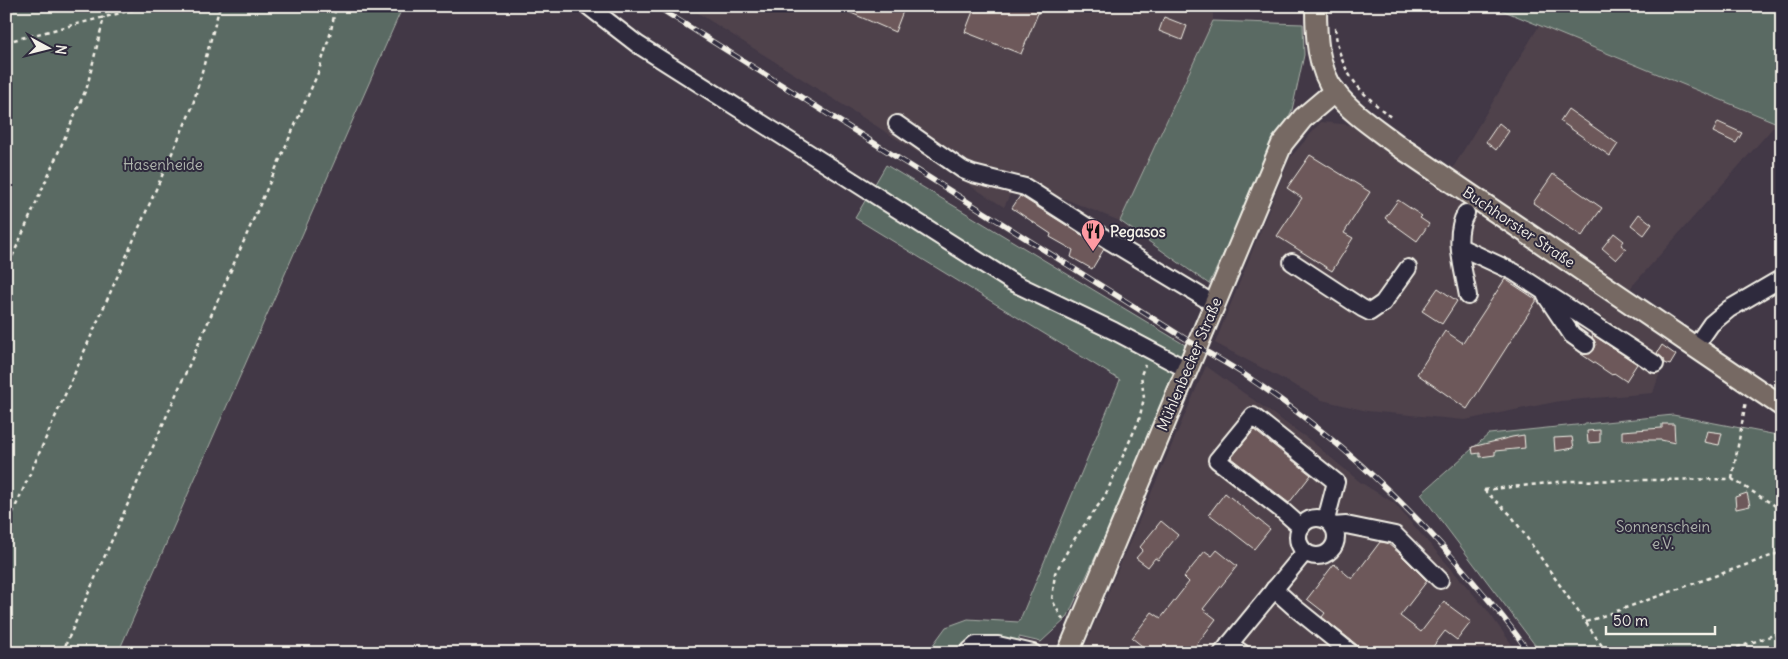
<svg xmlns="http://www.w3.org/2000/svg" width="1788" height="659" font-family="Delius,sans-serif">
<rect width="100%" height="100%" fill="#423846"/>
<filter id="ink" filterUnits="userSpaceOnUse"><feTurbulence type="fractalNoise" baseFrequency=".02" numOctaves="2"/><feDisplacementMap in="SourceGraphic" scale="10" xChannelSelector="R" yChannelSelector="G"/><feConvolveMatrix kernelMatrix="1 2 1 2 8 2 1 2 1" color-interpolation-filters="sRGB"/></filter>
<g filter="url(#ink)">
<g fill="#4f424c">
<path d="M687 6H1213V21L1120 221 1017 180 1004 207Z"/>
<path d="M1551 6H1572L1777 123 1618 302 1671 339 1653 393 1560 401 1465 420 1367 411 1322 400 1215 343 1290 158 1321 122 1351 125 1447 185 1454 166Z"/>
<path d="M1206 366 1311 441 1360 482 1394 503 1487 610 1518 653H1082Z"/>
</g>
<g fill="#5a6b64" stroke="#a7aea6">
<path d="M6 6H403L118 653H6Z"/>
<path d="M1492 6H1782V125Z"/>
<path d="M1213 21 1303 24 1304 55 1292 110 1209 284 1120 221Z"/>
<path d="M886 165 1185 345 1171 386 1131 480 1067 618 1041 642 1019 637V653H927L946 627 968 619 1019 622 1120 380 855 218Z"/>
<path d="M1673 415 1782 436V653H1541L1421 494 1489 434Z"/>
</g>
<g fill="#6d595a" stroke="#f4f1e8">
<path d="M835 6H905L895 32Z"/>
<path d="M975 6H1041L1021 54 965 32Z"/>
<path d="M1164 17 1187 26 1182 40 1159 31Z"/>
<path d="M1568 109 1618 144 1610 156 1560 121Z"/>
<path d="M1718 122 1742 133 1736 143 1713 132Z"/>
<path d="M1499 123 1509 131 1496 150 1486 142Z"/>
<path d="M1310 155 1370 192 1344 233 1353 238 1332 271 1277 236 1302 198 1287 188Z"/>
<path d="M1553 174 1602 208 1582 236 1533 203Z"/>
<path d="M1020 196 1104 249 1092 269 1071 257 1073 250 1050 237 1051 234 1012 208Z"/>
<path d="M1398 200 1422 216 1420 218 1429 224 1417 241 1385 218Z"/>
<path d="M1639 214 1652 224 1644 235 1631 225Z"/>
<path d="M1614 233 1624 241 1621 245 1626 249 1616 260 1602 248Z"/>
<path d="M1505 279 1537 300 1467 409 1417 374 1445 331 1463 343Z"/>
<path d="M1438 288 1457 301 1442 324 1422 311Z"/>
<path d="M1593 335 1637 364 1626 381 1614 373 1612 375 1581 354H1590L1594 350 1596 345 1592 337Z"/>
<path d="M1662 345 1676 355 1670 365 1665 363 1664 359 1657 353Z"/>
<path d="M1662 424H1674L1675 443 1661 440H1622V431L1662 428Z"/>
<path d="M1254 430 1311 475 1289 503 1231 458Z"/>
<path d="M1600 430V442L1588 443 1587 431Z"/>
<path d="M1707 431 1722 433 1719 445 1704 442Z"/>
<path d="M1524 435 1525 448 1495 451V455L1480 457V453L1473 454 1472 447 1512 437Z"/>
<path d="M1572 437 1574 448 1555 451 1554 438Z"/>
<path d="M1225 493 1270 529 1254 549 1209 514Z"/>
<path d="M1747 493 1750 506 1736 509 1735 497Z"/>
<path d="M1161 521 1178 535 1158 560 1155 558 1148 567 1136 558 1143 550 1140 547Z"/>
<path d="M1380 542 1387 543 1399 553 1427 581 1400 616 1421 632 1444 602 1471 622 1457 640 1445 631 1428 653H1363L1357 645 1322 617 1325 613 1307 599 1334 564 1352 579Z"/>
<path d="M1217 550 1237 566 1203 609 1216 619 1190 653H1151L1132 638 1152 612 1161 618 1189 582 1184 577 1205 551 1212 556Z"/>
</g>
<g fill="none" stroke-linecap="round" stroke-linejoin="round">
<g stroke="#f4f1e8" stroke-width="20">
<g id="minor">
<path d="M588 6 637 44 1012 282 1114 331 1186 369"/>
<path d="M897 124 963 170 973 174 1025 187 1111 242 1214 304"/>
<path d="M1466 213C1452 236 1464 271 1468 296"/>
<path d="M1460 247 1514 272 1655 364"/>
<path d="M1292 262 1362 308 1370 312 1383 303 1408 268"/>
<path d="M1546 296 1572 335 1586 345"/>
<path d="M1695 347 1711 324 1729 309 1782 278"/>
<circle cx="1317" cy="537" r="19"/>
<path d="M1333 526 1346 525 1395 535 1440 580"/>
<path d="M1301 527 1283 511 1217 460 1253 416 1336 482 1326 520"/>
<path d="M1274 589 1294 607 1351 653"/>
<path d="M1229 644 1242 653"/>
<path d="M967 653 976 645H998L1033 653"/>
<path d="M1222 653 1305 552"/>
</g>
</g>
<g stroke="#f4f1e8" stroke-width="24">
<g id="major">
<path d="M1316 6C1316 35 1317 68 1335 92 1352 114 1378 130 1400 147L1782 406"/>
<path d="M1068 653 1282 144 1303 118 1335 91"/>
</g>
</g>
<g stroke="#f4f1e8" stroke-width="2.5" stroke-dasharray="4 4" stroke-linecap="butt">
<path d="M97 6 111 14"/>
<path d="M1335 28C1340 74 1359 91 1393 119"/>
<path d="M6 42 148 6"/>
<path d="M6 271 87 87 104 17"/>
<path d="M1732 479 1746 401"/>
<path d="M1484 490 1567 481 1732 479 1782 510"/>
<path d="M1484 490 1511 515 1607 653"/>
<path d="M6 528 192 108 220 6"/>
<path d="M1063 620 1052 600 1055 573 1073 541 1105 496 1139 420 1144 398 1141 375 1145 365"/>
<path d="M1586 622 1782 552"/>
<path d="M62 653 318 73 330 35 336 6"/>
<path d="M1722 653 1782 632"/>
</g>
<use href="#minor" stroke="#2f2a3d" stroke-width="16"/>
<use href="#major" stroke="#766964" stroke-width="20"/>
<g stroke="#f4f1e8" stroke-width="5.5">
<path id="rail" d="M656 6 1197 346C1213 356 1230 365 1245 375 1332 433 1409 504 1475 584 1494 606 1513 628 1529 653"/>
</g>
<use href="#rail" stroke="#2f2a3d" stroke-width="4" stroke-dasharray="11" stroke-linecap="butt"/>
</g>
</g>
<defs>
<g id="restaurant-pin" transform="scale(1.25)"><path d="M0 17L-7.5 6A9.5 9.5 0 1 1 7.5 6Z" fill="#ff9aa2" stroke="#2f2a3d"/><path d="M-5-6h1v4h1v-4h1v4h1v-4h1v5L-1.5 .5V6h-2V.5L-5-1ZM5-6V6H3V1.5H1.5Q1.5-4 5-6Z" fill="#111"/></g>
</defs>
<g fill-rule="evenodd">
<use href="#restaurant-pin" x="1093" y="231"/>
</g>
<g text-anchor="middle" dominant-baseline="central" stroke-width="4" stroke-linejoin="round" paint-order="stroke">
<g font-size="15" fill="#afb5ad" stroke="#2f2a3d">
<text x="163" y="164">Hasenheide</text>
<text x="1663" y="526">Sonnenschein<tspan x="1663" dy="17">e.V.</tspan></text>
</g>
<g font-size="15" fill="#f4f1e8" stroke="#2f2a3d">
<text transform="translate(1519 227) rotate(34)">Buchhorster Straße</text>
<text transform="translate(1189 364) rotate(-67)">Mühlenbecker Straße</text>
</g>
<g font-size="15" font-weight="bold" fill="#f4f1e8" stroke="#2f2a3d" text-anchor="start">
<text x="1110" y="231">Pegasos</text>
</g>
</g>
<rect width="1788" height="659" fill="none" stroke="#2f2a3d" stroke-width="25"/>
<rect x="12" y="12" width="1763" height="634" fill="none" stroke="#f4f1e8" stroke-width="2" filter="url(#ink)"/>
<g transform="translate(48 48) rotate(97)" stroke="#2f2a3d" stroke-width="4" paint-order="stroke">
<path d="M0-4L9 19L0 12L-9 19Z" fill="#f4f1e8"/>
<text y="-8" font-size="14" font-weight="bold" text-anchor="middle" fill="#f4f1e8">N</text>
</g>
<path d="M1606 626v8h109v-8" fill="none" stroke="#f4f1e8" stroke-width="2.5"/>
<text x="1613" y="626" font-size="15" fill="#f4f1e8" stroke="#2f2a3d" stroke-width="4" paint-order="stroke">50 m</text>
</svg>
